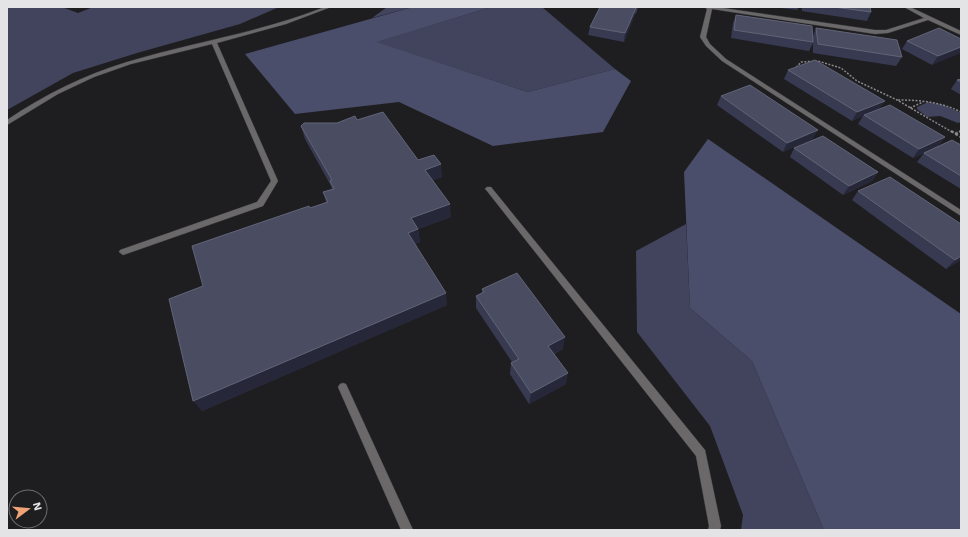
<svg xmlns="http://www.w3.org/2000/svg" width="968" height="537" font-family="'Work Sans',sans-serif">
<rect width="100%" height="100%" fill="#1e1e21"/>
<g fill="#41445c">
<path d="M7 7H62L78 13 93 7H279L240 24 137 53 73 73 7 110Z"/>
<path d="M387 7H413L372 18Z"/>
<path d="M491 7H542L615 69 528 92 376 42Z"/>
<path d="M928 102 943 105 959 112 961 114V122L958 123 940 116 927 117 917 109V107Z"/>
<path d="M686 224 690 308 752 361 824 530H741L743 515 710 426 637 332 636 251Z"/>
</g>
<g fill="#4b4e6a">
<path d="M413 7H491L377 42 528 92 615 69 631 81 603 132 493 146 399 102 295 114 245 54Z"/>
<path d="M708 139 961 314V530H824L752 361 690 308 684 172Z"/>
</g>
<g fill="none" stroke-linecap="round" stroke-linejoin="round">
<g stroke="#3a3a3d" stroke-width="1">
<g id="service">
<path d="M325 7H331L286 24 217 43 278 181 263 206 126 254 123 255 119 252 120 250 257 202 271 181 212 44 131 64 94 77 58 94 7 125V120C44 95 84 75 127 62 193 42 259 33 325 7Z"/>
<path d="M704 7H716L875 30H886L924 18 904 7H910L961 31V35L928 20 888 33 875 34 712 9 706 37 710 44 726 59 961 210V216L722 61 706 46 700 37 707 9Z"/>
<path d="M487 187H491L705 450 721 526 720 530H708L709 526 696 456 487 191 485 189Z"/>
<path d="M343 383 346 384 413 530H401L338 387 340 384Z"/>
</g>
</g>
<g stroke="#878789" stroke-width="1.5" stroke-dasharray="2 1.5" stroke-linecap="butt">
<path d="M794 70 801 62 818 61 841 68 857 81 897 100 952 132"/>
<path d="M898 100C920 100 941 102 961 112"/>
<path d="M910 108 923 102"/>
<path d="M959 132 961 131"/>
</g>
<g stroke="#878789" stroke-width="2.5" stroke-dasharray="3 2" stroke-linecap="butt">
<path d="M951 131 961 137"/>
<path d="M955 134 961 131"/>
</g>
<use href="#service" fill="#6a6868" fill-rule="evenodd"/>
</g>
<g fill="#383a52">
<path d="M600 7H638L636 14 635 13 634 17 624 42 588 35 590 27Z"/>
<path d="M773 7H799L797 10Z"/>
<path d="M802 7H870L871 12 867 21 802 11Z"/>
<path d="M736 15 813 36 816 28 902 57 896 66 813 53V43L809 51 731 38 733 23Z"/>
<path d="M961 39 932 65 902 49 907 41Z"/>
<path d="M788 70 945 137 938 146 961 145V189L917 162 924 153 913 158 858 124 863 116 852 121 784 79Z"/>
<path d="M961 79V95L951 89 957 80Z"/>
<path d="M721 96 813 139 783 152 717 105Z"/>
<path d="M357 120 418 160 442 177 433 180 451 217 418 229 420 242 415 244 447 305 202 411 203 286 310 208 326 202 323 192 332 189 331 186 305 139 301 126 337 123Z"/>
<path d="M794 148 878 172 872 181 843 195 790 157Z"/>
<path d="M858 191 961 224V260L946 269 852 200Z"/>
<path d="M482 289 563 349 554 354 566 384 529 404 510 374 511 363 512 362 476 308V296L482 293Z"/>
</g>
<g fill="#262738">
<path d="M636 8 634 17 624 42 625 33Z"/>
<path d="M961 47V53L932 65 938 56Z"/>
<path d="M885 101 879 110 864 115 863 116 852 121 857 112Z"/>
<path d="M818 130 813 139 783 152 787 143Z"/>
<path d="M945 137 938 146 913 158 919 149Z"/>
<path d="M441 164 442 177 427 183 425 170Z"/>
<path d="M878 172 872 181 843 195 849 186Z"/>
<path d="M450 204 451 217 412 231 411 218Z"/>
<path d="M418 229 420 242 410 246 408 233Z"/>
<path d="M961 256V260L946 269 955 260Z"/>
<path d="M446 293 447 305 202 411 193 401Z"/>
<path d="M565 337 563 349 546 357 548 346Z"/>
<path d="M568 373 566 384 529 404 531 393Z"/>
</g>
<g fill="#4a4c62" stroke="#626477">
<path d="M600 7H628L636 8 625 33 590 27Z"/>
<path d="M834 7H870L871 12Z"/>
<path d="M736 15 812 26 813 42 734 30Z"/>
<path d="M816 28 897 40 902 57 818 44Z"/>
<path d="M939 28 961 39V47L938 56 907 41Z"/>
<path d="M815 60 885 101 857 112 788 70Z"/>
<path d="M961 79V82L957 80Z"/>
<path d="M750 85 818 130 787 143 721 96Z"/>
<path d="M890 105 945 137 919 149 864 115Z"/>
<path d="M383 112 418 160 434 155 441 164 425 170 450 204 411 218 418 229 408 233 446 293 193 401 169 299 203 286 192 246 309 206 310 208 328 202 323 192 334 189 330 181 332 180 301 126 304 123H337L355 116 357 120Z"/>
<path d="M823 136 878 172 849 186 794 148Z"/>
<path d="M952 140 961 145V176L924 153Z"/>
<path d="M890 177 961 224V256L955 260 858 191Z"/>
<path d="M517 273 565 337 548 346 568 373 531 393 511 363 519 359 476 296 484 292 482 289Z"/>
</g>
<rect width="968" height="537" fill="none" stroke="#e4e4e6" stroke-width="16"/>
<g transform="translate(28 509) rotate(74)"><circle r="19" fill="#1e1e21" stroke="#6d6d70"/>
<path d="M0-3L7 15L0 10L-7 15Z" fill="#efa377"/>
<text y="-6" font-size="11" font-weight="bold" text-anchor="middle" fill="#e4e4e6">N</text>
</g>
</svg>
